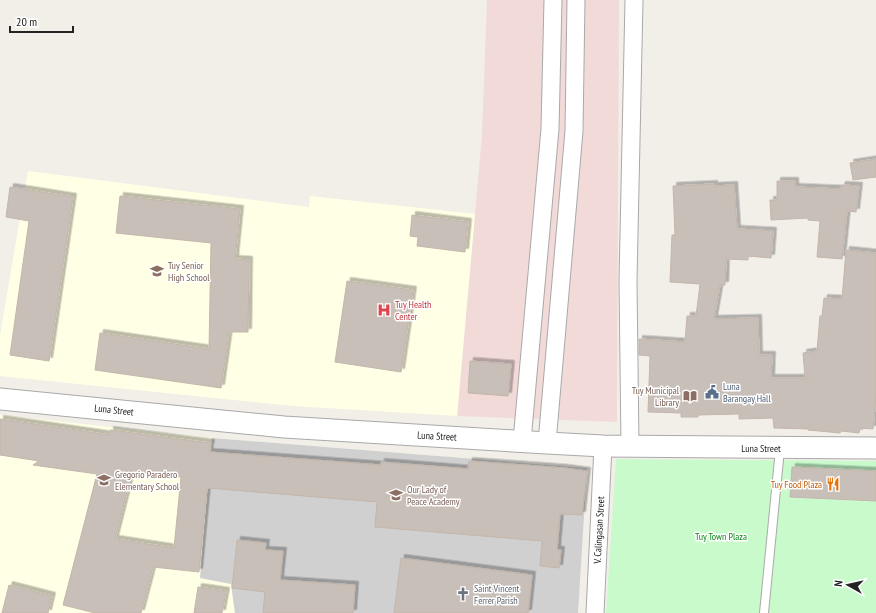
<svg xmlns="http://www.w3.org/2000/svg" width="876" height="613" font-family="'PT Sans Narrow',sans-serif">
<defs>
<filter id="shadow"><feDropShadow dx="3.5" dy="-3.5" stdDeviation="0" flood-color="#0004"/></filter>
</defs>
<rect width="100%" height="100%" fill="#f2efe9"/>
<path fill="#f2dad9" d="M487 0H619L617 422 457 416 482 135Z"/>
<g fill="#ffffe5">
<path d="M28 171 309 207 310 196 475 214 457 416 293 406 0 376V335Z"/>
<path d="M0 415 212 438 587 468 205 521 200 578 231 584 235 613H0Z"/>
</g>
<path fill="#d0d0d0" d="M212 438 587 468 578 613H235L231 584 200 578Z"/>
<path fill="#c8facc" d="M616 459 876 461V613H606Z"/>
<g fill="#c7bfb8" stroke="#c4b6ab" fill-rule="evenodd" filter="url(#shadow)">
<path d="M876 159V177L853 180 850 163Z"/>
<path d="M777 181H795V187L841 189 842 185 859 186 856 212 847 211 842 259 817 257 820 221 808 220V218L771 220 770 200H777Z"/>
<path d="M714 184V186L734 185 737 229 773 231 771 258 748 256V260L726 259 725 285H720L714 319 758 318 759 355H772L771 378H805L803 353 817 351 820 316H822L824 298 842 299 846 250 876 253V396L873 429 860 428 859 433 841 431 840 433 808 430V429L774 428 773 418 739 419V414L698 415V417H681V413L648 412 650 356 639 355V339L685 342 687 316H696L700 284 670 282 672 235H675L673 186Z"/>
<path d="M10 187 73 197 49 361 10 355 29 221 6 217Z"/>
<path d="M120 196 240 209 235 259 249 260 248 332H229L221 388 95 370 100 333 209 349 211 243 116 233Z"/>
<path d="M412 215 468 222 465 252 417 246 418 237 410 236Z"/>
<path d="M347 281 413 290 401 372 335 362Z"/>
<path d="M470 361 511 364 508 396 468 393Z"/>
<path d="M0 419 110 435V430L211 443 209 452 381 465V462L468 469 469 461 564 468 587 471 582 515 560 514 557 550H561L559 568 540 566 542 541 375 527 377 502 207 488 199 572 153 567 141 613H95L63 605 97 474 33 465 39 461 0 455ZM132 472 181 477 174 548 115 539Z"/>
<path d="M792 467 876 471V501L790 497Z"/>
<path d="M237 540 266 543 265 550 283 551 280 580 355 585 353 613H263L265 592 232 588Z"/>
<path d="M401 558 532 575 528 613H394Z"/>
<path d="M9 585 52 596 48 613H2Z"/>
<path d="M198 587 226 591 222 613H194Z"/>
</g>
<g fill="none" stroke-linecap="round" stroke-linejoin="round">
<g stroke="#a9a9a9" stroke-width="10">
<path id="service" d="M764 613 780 449"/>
</g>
<g stroke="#a9a9a9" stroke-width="19">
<g id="minor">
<path d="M522 441 550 129 553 0"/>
<path d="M547 443 574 131 576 0"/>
<path d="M630 447 628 281 634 0"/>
<path d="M595 613 603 446"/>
</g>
</g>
<g stroke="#a9a9a9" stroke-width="23">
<path id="tertiary" d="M0 399 284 427 547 443 603 446 876 448"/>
</g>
<use href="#service" stroke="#fff" stroke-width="8"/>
<use href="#minor" stroke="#fff" stroke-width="17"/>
<use href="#tertiary" stroke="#fff" stroke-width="21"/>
</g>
<defs>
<g id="school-bare" transform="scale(1.08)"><path d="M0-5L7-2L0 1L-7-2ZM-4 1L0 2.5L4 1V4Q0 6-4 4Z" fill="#8d6e63" stroke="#fff" stroke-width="2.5" paint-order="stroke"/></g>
<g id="hospital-bare" transform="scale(1.08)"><path d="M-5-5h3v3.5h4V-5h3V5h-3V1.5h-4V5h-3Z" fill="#e0444e" stroke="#fff" stroke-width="2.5" paint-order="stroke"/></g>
<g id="civic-bare" transform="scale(1.08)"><path d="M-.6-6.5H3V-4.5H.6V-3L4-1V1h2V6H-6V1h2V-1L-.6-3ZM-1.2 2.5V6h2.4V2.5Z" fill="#5c6f8a" stroke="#fff" stroke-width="2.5" paint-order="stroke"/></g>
<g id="library-bare" transform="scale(1.08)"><path d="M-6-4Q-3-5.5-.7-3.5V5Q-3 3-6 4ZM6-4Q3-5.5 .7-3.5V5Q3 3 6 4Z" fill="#8d6e63" stroke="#fff" stroke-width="2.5" paint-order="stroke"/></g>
<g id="restaurant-bare" transform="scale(1.08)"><path d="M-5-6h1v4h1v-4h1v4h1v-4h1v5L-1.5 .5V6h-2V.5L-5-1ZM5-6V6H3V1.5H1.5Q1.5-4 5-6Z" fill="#e8710a" stroke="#fff" stroke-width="2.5" paint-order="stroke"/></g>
<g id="church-bare" transform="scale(1.08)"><path d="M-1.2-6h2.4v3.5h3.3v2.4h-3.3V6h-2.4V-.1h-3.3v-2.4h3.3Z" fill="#6b7280" stroke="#fff" stroke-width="2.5" paint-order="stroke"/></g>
</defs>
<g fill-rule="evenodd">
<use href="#school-bare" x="157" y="271"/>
<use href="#hospital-bare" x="384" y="310"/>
<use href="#civic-bare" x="712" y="392"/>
<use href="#library-bare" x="690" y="396"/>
<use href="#school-bare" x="104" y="480"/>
<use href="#restaurant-bare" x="833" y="484"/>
<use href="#school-bare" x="396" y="495"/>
<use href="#church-bare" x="463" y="594"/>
</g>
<g text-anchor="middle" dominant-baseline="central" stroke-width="3" stroke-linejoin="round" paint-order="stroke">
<g font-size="10" fill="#785e54" stroke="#fff" text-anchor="start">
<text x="168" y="265">Tuy Senior<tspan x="168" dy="12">High School</tspan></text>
<text x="679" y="390" text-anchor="end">Tuy Municipal<tspan x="679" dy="12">Library</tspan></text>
<text x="115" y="474">Gregorio Paradero<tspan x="115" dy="12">Elementary School</tspan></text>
<text x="407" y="489">Our Lady of<tspan x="407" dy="12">Peace Academy</tspan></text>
</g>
<g font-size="10" fill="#be3a42" stroke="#fff" text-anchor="start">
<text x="395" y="304">Tuy Health<tspan x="395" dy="12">Center</tspan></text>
</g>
<g font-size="10" fill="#4e5e75" stroke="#fff" text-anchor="start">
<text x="723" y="386">Luna<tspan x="723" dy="12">Barangay Hall</tspan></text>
</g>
<g font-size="10" fill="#222" stroke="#fff">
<text transform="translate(114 410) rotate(6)">Luna Street</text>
<text transform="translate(437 436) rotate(3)">Luna Street</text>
<text x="761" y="448">Luna Street</text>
<text transform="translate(599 530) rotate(-87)">V. Calingasan Street</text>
</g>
<g font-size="10" fill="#c56008" stroke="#fff" text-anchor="end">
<text x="822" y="484">Tuy Food Plaza</text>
</g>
<g font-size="10" fill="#0c8416" stroke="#fff">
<text x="721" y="536">Tuy Town Plaza</text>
</g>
<g font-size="10" fill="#5b616d" stroke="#fff" text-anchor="start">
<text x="474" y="588">Saint Vincent<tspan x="474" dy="12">Ferrer Parish</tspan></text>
</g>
</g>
<g transform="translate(848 585) rotate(278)" stroke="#ffffff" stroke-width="3" paint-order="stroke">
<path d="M0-3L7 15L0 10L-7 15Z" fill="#222222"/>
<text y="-6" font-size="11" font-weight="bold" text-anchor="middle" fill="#222222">N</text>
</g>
<path d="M10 26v6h63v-6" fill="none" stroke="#222222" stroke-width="2"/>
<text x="16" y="26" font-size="12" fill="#222222" stroke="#ffffff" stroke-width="3" paint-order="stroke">20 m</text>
</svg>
